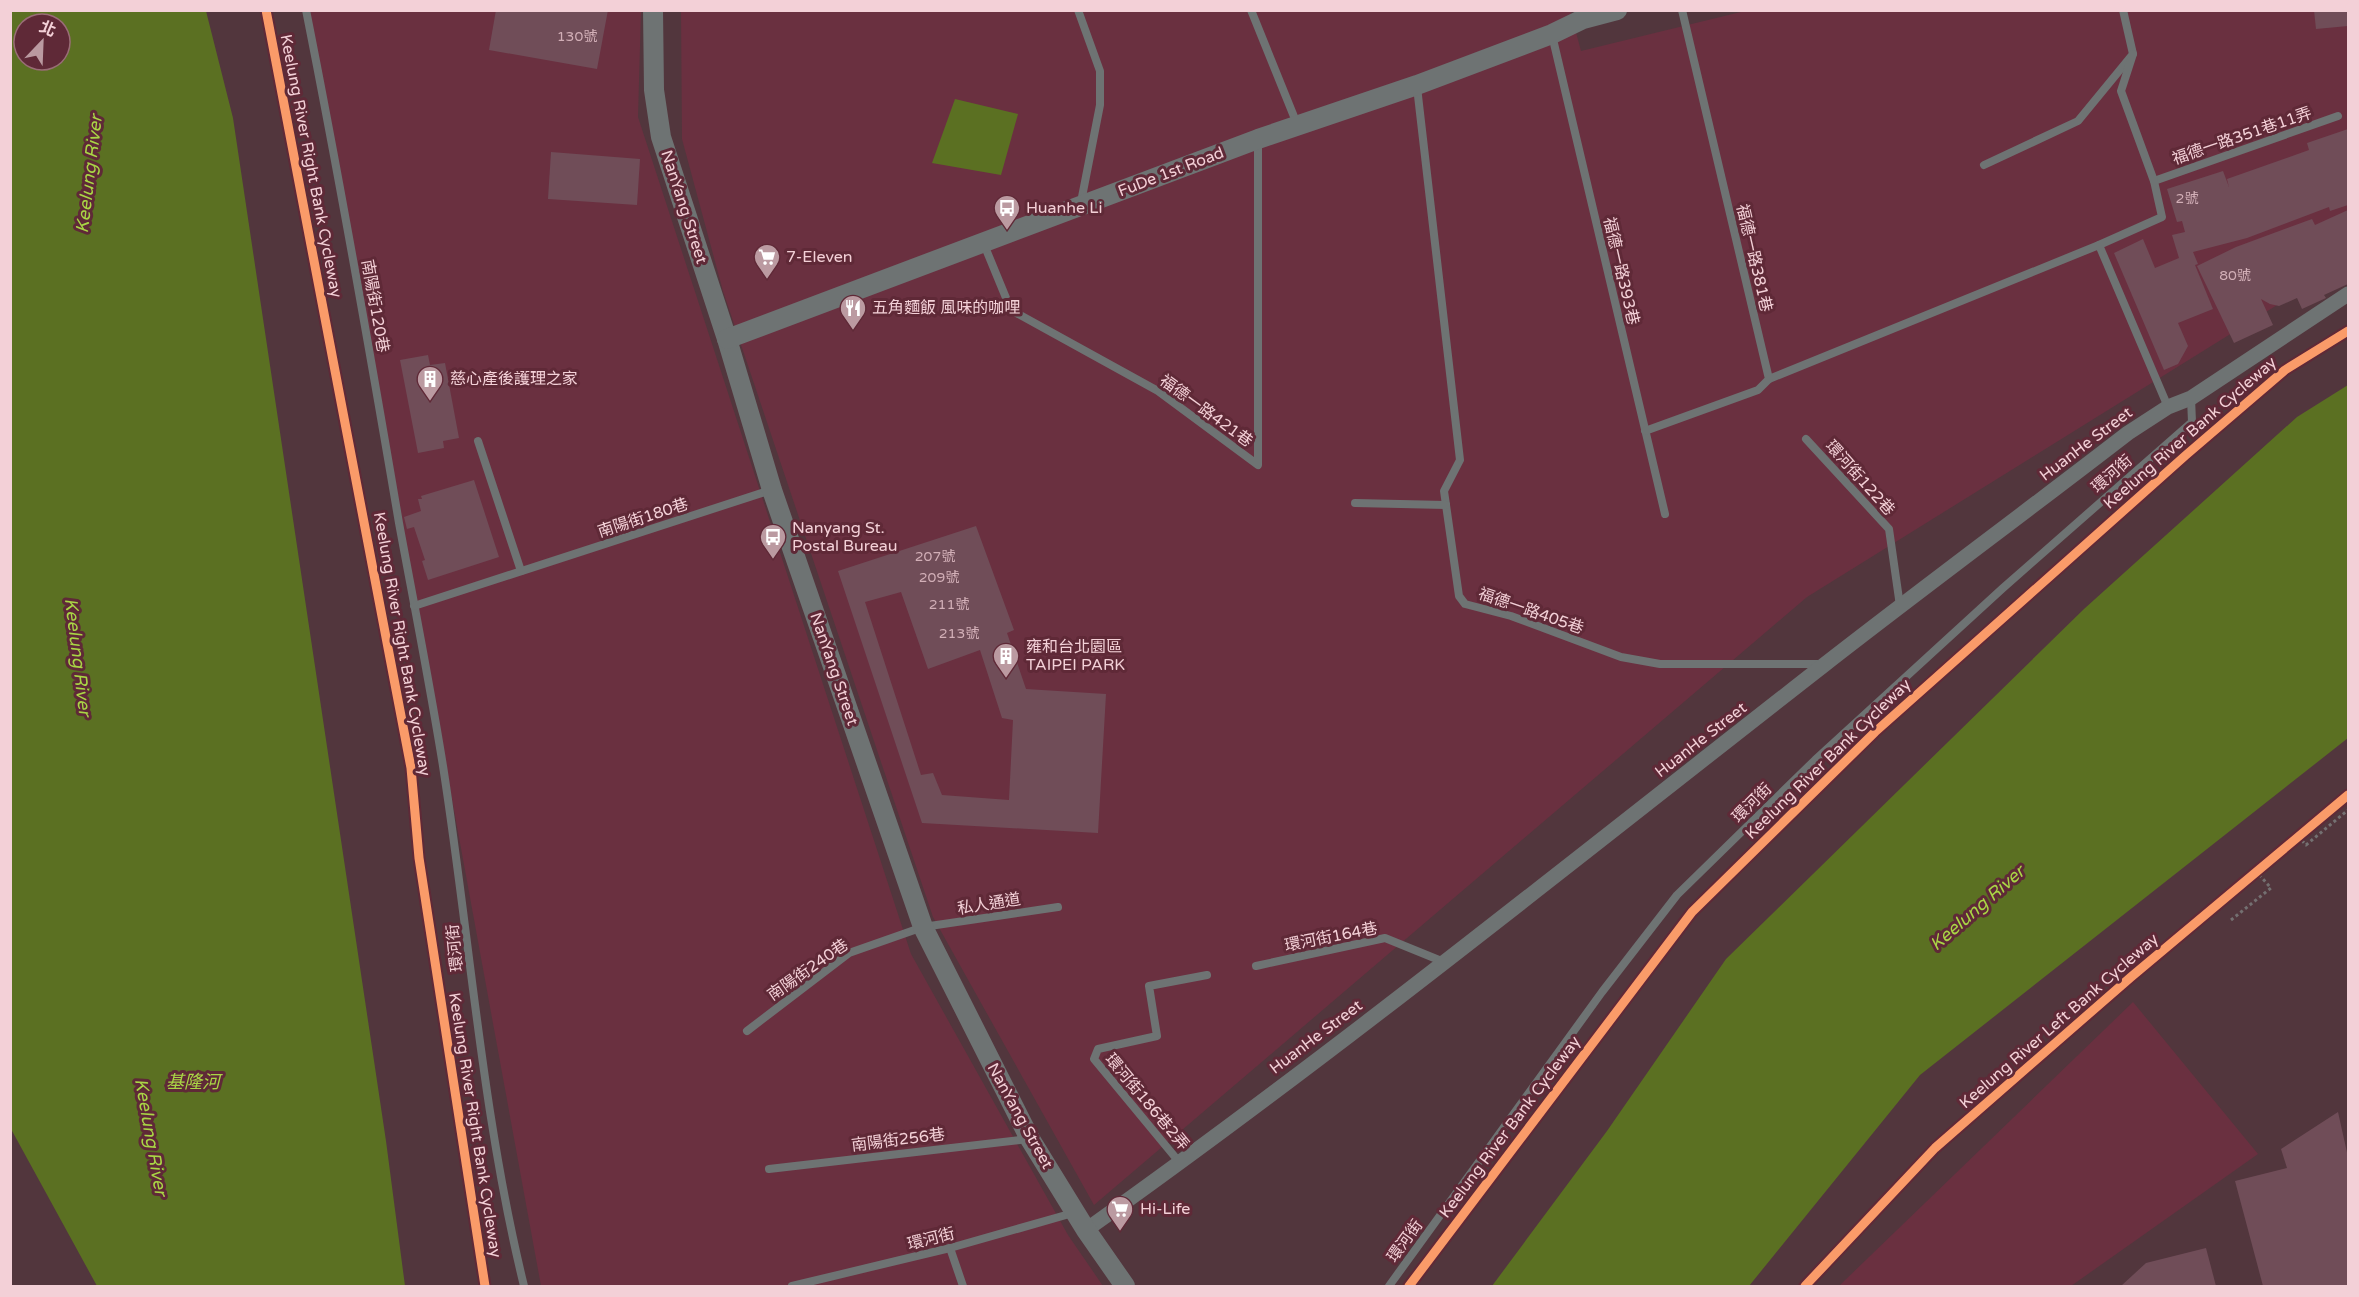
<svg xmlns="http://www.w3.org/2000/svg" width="2359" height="1297" font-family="'Varela Round','Noto Sans TC',sans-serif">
<rect width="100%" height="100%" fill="#52363d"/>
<g fill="#6a3040">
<path d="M1570 10 1581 51 1749 10 2348 11V261L1807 597 1094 1205 933 917 723 291 682 139 681 11Z"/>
<path d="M308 11H641L638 117 911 954 1068 1235 1103 1286H541Z"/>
<path d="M2133 1002 2258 1154 2071 1286H1839Z"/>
</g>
<g fill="#5b7022" fill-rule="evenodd">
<path d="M10 11H206L233 118 386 1141 405 1286H97L11 1129ZM24 24H60V60H24Z"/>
<path d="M955 99 1018 114 1001 175 932 163Z"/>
<path d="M2348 385V738L1920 1075 1749 1286H1492L1607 1131 1726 959 2084 609 2297 417Z"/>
</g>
<g fill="#704d58" fill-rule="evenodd">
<path d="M496 10H608L597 69 489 50Z"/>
<path d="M2314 10H2348V26L2316 29Z"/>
<path d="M2348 129V205L2330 211 2329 207 2247 238 2193 252 2198 264 2195 265 2213 309 2178 323 2188 346 2178 364 2164 370 2114 253 2143 239 2155 268 2179 258 2172 235 2185 232 2182 221 2177 222 2167 189 2223 171 2229 187 2227 179 2309 150 2307 143Z"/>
<path d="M551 152 640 159 637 205 548 199Z"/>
<path d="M2348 210V284L2324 295 2326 298 2302 309 2297 298 2279 306 2270 304 2261 299 2273 325 2234 343 2197 266 2236 247 2312 219 2315 225Z"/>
<path d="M428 355 430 365 445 363 459 438 443 441 444 448 418 453 400 360Z"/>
<path d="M474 480 499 557 428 580 422 561 425 560 414 527 407 529 404 517 421 511 418 499H422L421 496Z"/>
<path d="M976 526 1014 630 1007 633 1026 689 1106 694 1098 833 922 823 838 571ZM901 592 928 669 980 650 1002 718 1013 720 1009 800 942 795 933 773 921 775 865 602Z"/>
<path d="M2338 1112 2348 1157V1286H2263L2235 1181 2287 1168 2281 1149Z"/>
<path d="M2206 1248 2216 1286H2121L2146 1263Z"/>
</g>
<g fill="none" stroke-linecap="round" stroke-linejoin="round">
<g stroke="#747071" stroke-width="3" stroke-dasharray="3 3" stroke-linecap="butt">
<path d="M2298 836 2306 845 2348 810"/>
<path d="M2231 920 2271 888 2256 871"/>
</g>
<g stroke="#6e7373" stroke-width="8">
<path d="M306 10C340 181 370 352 399 523 414 604 430 685 443 766 470 939 482 1115 524 1286"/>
<path d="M1078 10 1100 71V105L1081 202"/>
<path d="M1251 10 1297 124"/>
<path d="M1552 35 1665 514"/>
<path d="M1417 87 1460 460 1444 491 1459 596 1465 604 1511 616 1621 657 1660 664H1821"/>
<path d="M1984 165 2078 121 2133 54 2123 10"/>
<path d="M2154 181 2338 116"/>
<path d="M983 242 1011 310 1158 391 1258 465V140"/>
<path d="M2099 245 2168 407"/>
<path d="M1769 379 2099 245 2162 217 2154 181 2121 91 2133 54"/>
<path d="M1645 431 1758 390 1769 379 1682 10"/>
<path d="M1806 439 1889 529 1900 606"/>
<path d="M478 441 521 571"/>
<path d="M1355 503 1446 505"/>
<path d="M414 606 771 490"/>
<path d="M1256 966 1385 938 1444 962"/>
<path d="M747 1031 849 953 923 927 1058 907"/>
<path d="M1180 1163 1094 1059 1098 1049 1157 1036 1149 986 1207 975"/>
<path d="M769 1169 1028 1139"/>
<path d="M950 1248 963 1286"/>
<path d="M792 1286 950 1248 1073 1213"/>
<path d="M1389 1286 1602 992 1677 895 1815 760 2003 588 2192 422 2191 398"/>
</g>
<path stroke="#6e7373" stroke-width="15" d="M1086 1230C1338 1051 1579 856 1824 665 1924 587 2027 511 2128 433L2168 407 2191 398 2348 294"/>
<g stroke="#6e7373" stroke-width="20">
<path d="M653 10 654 90 661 137 727 339 772 490 923 927 1030 1139 1086 1230 1125 1286"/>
<path d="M727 339 1258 139 1417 85 1552 34 1583 19 1617 10"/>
</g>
<g stroke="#5f2937" stroke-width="13">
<g id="cycleway">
<path d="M266 10 411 768 419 858 485 1286"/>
<path d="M1409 1286 1692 912 1875 732 2186 455 2285 370 2348 331"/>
<path d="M1805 1286 1935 1148 2131 977 2348 795"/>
</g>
</g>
<use href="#cycleway" stroke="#fa9b69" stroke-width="9"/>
</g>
<defs>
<g id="bus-pin" transform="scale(1.35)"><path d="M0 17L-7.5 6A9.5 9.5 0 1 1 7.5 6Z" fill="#bb9aa1" stroke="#5f2937"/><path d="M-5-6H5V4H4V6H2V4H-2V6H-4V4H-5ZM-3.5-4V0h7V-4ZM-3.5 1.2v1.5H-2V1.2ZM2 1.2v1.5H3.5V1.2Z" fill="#fff"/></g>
<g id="supermarket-pin" transform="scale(1.35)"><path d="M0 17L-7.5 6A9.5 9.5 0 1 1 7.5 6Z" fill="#bb9aa1" stroke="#5f2937"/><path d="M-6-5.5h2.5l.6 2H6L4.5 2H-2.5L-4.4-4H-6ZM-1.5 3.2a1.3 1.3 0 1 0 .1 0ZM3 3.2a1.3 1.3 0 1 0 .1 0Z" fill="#fff"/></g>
<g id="restaurant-pin" transform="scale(1.35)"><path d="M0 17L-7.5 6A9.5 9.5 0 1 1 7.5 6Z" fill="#bb9aa1" stroke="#5f2937"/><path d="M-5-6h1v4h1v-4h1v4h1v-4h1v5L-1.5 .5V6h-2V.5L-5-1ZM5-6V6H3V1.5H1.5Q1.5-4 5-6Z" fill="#fff"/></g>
<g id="building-pin" transform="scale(1.35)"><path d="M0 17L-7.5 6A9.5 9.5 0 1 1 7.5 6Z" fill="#bb9aa1" stroke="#5f2937"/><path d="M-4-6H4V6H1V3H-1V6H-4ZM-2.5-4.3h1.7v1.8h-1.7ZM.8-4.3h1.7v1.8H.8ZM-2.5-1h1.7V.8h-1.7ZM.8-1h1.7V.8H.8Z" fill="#fff"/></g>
</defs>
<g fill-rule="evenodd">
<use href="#bus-pin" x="1007" y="208"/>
<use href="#supermarket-pin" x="767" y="257"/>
<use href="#restaurant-pin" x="853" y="308"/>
<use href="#building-pin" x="430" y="379"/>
<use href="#bus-pin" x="773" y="537"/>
<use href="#building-pin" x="1006" y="656"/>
<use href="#supermarket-pin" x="1120" y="1209"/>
</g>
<g text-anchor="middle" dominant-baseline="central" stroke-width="6" stroke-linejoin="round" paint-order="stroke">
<g font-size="14" fill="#d2afb7">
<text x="577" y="36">130號</text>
<text x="2187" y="198">2號</text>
<text x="2235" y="275">80號</text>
<text x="935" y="556">207號</text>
<text x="939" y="577">209號</text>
<text x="949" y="604">211號</text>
<text x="959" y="633">213號</text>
</g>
<g font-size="16" fill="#f3d0d7" stroke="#5f2937">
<text transform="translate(2242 136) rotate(-19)">福德一路351巷11弄</text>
<text transform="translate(311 166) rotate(79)">Keelung River Right Bank Cycleway</text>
<text transform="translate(1171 172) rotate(-21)">FuDe 1st Road</text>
<text transform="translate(684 207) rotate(72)">NanYang Street</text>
<text transform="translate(1754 258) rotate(77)">福德一路381巷</text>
<text transform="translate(1621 271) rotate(77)">福德一路393巷</text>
<text transform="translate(375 306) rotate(80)">南陽街120巷</text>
<text transform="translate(1206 411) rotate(36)">福德一路421巷</text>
<text transform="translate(2190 433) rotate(-41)">Keelung River Bank Cycleway</text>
<text transform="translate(2086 444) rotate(-37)">HuanHe Street</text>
<text transform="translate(2112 474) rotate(-41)">環河街</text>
<text transform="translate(1860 478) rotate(48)">環河街122巷</text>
<text transform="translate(643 518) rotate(-18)">南陽街180巷</text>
<text transform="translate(1531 611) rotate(19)">福德一路405巷</text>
<text transform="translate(402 644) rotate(80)">Keelung River Right Bank Cycleway</text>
<text transform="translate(834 669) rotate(71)">NanYang Street</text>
<text transform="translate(1701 740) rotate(-38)">HuanHe Street</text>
<text transform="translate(1828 759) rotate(-44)">Keelung River Bank Cycleway</text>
<text transform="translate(1752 803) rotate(-45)">環河街</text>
<text transform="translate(989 904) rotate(-9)">私人通道</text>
<text transform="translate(1331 937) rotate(-11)">環河街164巷</text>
<text transform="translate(455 948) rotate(-96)">環河街</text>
<text transform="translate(808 970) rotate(-35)">南陽街240巷</text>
<text transform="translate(2059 1021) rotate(-41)">Keelung River Left Bank Cycleway</text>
<text transform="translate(1316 1037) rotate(-37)">HuanHe Street</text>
<text transform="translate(1147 1102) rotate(50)">環河街186巷2弄</text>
<text transform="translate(1020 1116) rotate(61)">NanYang Street</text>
<text transform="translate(475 1125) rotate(81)">Keelung River Right Bank Cycleway</text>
<text transform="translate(1510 1127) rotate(-53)">Keelung River Bank Cycleway</text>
<text transform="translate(898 1140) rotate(-7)">南陽街256巷</text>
<text transform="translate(931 1239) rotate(-14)">環河街</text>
<text transform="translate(1405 1241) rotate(-54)">環河街</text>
</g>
<g font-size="16" fill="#f3d0d7" stroke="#5f2937" text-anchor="start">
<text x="1026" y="208">Huanhe Li</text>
<text x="786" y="257">7-Eleven</text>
<text x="872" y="308">五角麵飯 風味的咖哩</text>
<text x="450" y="379">慈心產後護理之家</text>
<text x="792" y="528">Nanyang St.<tspan x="792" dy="18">Postal Bureau</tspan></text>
<text x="1026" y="647">雍和台北園區<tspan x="1026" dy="18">TAIPEI PARK</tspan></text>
<text x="1140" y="1209">Hi-Life</text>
</g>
<g font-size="18" font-style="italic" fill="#a9d645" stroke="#5f2937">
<text transform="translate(89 174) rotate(-83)">Keelung River</text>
<text transform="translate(78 657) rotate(83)">Keelung River</text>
<text transform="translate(1977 908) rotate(-41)">Keelung River</text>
<text x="193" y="1082">基隆河</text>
<text transform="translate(151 1137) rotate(80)">Keelung River</text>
</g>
</g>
<rect width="2359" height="1297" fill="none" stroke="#f3d0d7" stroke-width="24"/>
<g transform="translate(42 42) rotate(23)"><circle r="28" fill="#5f2937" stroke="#9a6c77" stroke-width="1.5"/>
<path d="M0-4.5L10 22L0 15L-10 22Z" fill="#bb9aa1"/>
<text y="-9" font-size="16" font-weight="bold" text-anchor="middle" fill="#f3d0d7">北</text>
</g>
</svg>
